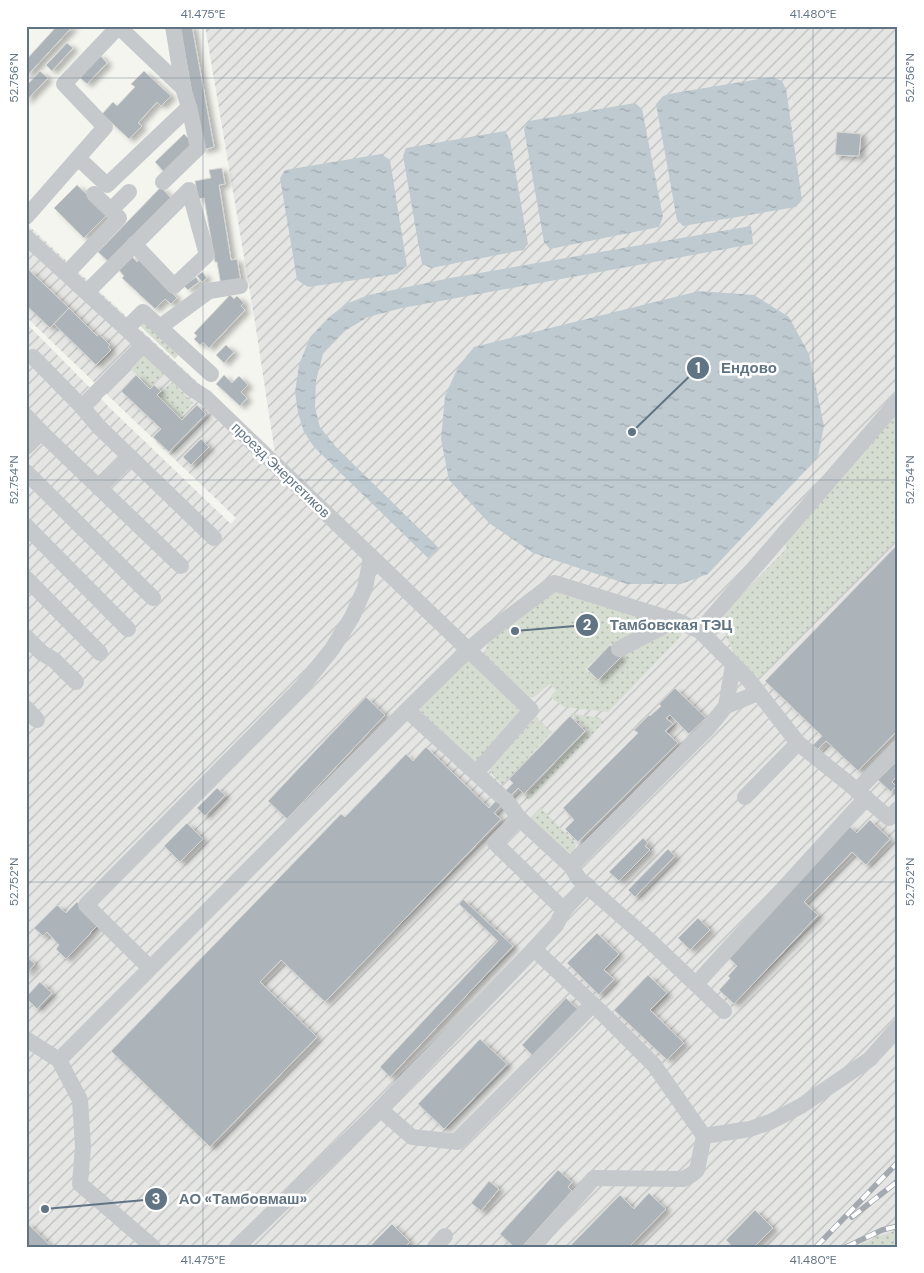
<svg xmlns="http://www.w3.org/2000/svg" width="924" height="1273" font-family="'DM Sans',sans-serif">
<defs>
<pattern id="industrial-furrows" width="10" height="10" patternUnits="userSpaceOnUse" patternTransform="scale(1.25)"><rect width="10" height="10" fill="#e5e6e4"/><path d="M-1 1l2-2M0 10L10 0M9 11l2-2" fill="none" stroke="#bdbfbe"/></pattern>
<pattern id="grass-dots" width="8" height="8" patternUnits="userSpaceOnUse" patternTransform="scale(1.25)"><rect width="8" height="8" fill="#d5ddd1"/><path d="M2 2h.1M6 6h.1" fill="none" stroke="#b0b8af" stroke-width="1.8" stroke-linecap="round"/></pattern>
<pattern id="water-ripples" width="26" height="14" patternUnits="userSpaceOnUse" patternTransform="scale(1.25)"><rect width="26" height="14" fill="#bfcad0"/><path d="M2 4q2-2 4 0t4 0M15 11q2-2 4 0t4 0" fill="none" stroke="#9fa9ae"/></pattern>
<filter id="shadow"><feDropShadow dx="5" dy="3" stdDeviation="2.5" flood-color="#0004"/></filter>
</defs>
<rect width="100%" height="100%" fill="#f5f5f0"/>
<path fill="url(#industrial-furrows)" d="M205 26H898V1247H26V323L111 409 231 524 236 518 26 317V228L29 226 275 454 254 316Z"/>
<g fill="url(#grass-dots)">
<path d="M141 318 179 354 175 359 137 323Z"/>
<path d="M144 355 164 374 150 388 131 369Z"/>
<path d="M172 382 193 403 180 417 158 395Z"/>
<path d="M898 407V538L759 678 734 654 719 619 787 548 782 542Z"/>
<path d="M551 591 665 619 615 649 610 644 585 669 598 682 623 657 618 652 671 624 682 635 608 712 564 707 550 697 556 690 550 684 534 697 531 698 529 697 486 657 485 651 491 637Z"/>
<path d="M466 658 521 710 475 763 419 710V707Z"/>
<path d="M570 713 600 718 604 722 529 800 525 796 588 730Z"/>
<path d="M536 717 552 732 502 785 492 774 490 767Z"/>
<path d="M540 807 575 843 576 847 572 852 569 853 529 819Z"/>
<path d="M898 1230V1247H855L879 1236Z"/>
</g>
<g fill="url(#water-ripples)">
<path d="M772 77 782 81 786 89 802 200 796 207 683 226 677 220 656 104 663 96 674 93Z"/>
<path d="M635 103 642 109 663 217 659 227 550 249 544 242 524 129 529 121Z"/>
<path d="M505 131 510 140 528 244 523 250 431 268 422 264 403 156 406 148Z"/>
<path d="M381 154 390 160 407 266 397 274 308 287 297 280 280 178 285 170Z"/>
<path d="M751 226 753 244 402 308 368 317 343 332 323 354 316 381 315 408 320 427 336 447 439 548 428 558 314 447 304 432 298 413 295 392 299 365 310 337 329 317 348 303 369 295 450 278Z"/>
<path d="M699 291 754 295 789 317 809 354 824 426 818 457 708 574 681 584H627L533 553 489 523 449 480 441 439 445 396 458 367 474 347Z"/>
</g>
<g fill="#acb4b9" stroke="#d6d6d3" filter="url(#shadow)">
<path d="M57 26H73L26 77V60Z"/>
<path d="M180 26H192L214 147 202 150Z"/>
<path d="M67 43 73 48 52 71 46 65Z"/>
<path d="M99 54 107 63 87 84 78 76Z"/>
<path d="M40 71 48 78 26 101V86Z"/>
<path d="M144 71 171 96 161 106 157 102 138 123 142 126 129 139 102 114 113 102 117 106 135 87 131 84Z"/>
<path d="M837 132 861 134 859 156 835 155Z"/>
<path d="M184 134 193 143 164 172 155 162Z"/>
<path d="M222 168 225 184 219 185 231 260 237 259 241 282 221 285 217 262H215L204 198 198 199 195 181 211 178 209 170Z"/>
<path d="M77 185 108 214 84 238 54 208Z"/>
<path d="M161 187 173 200 111 264 98 252Z"/>
<path d="M130 255 137 262 139 260 177 298 171 304 165 299 155 309 122 278 124 276 117 268Z"/>
<path d="M28 269 69 308 50 328 26 305V271Z"/>
<path d="M202 272 207 278 202 282 197 276Z"/>
<path d="M196 277 199 282 188 290 184 286Z"/>
<path d="M230 295 234 299 237 296 244 303 241 306 245 310 209 348 203 342 200 345 194 339 197 336 194 333Z"/>
<path d="M69 308 97 336 99 334 110 345 108 347 111 350 96 365 54 324Z"/>
<path d="M226 345 234 352 224 363 216 355Z"/>
<path d="M136 375 150 389 154 385 161 391 157 395 182 420 197 405 206 414 169 452 153 437 161 429 121 391Z"/>
<path d="M224 375 232 383 239 376 248 385 241 392 247 398 240 406 216 384Z"/>
<path d="M201 439 209 447 191 465 183 457Z"/>
<path d="M898 544V730L858 771 826 741 817 750 812 746 822 736 765 681Z"/>
<path d="M610 645 621 657 598 680 587 669Z"/>
<path d="M675 688 706 718 689 734 670 715 666 718 673 724 665 731 678 743 578 842 565 829 574 820 563 808 638 733 634 730 649 715 650 716 661 706 659 704Z"/>
<path d="M366 697 385 715 287 819 268 801Z"/>
<path d="M570 716 585 731 524 794 518 788 494 813 501 819 325 1002 281 960 260 982 317 1037 210 1147 111 1051 341 814 345 817 406 754 413 761 426 747 489 808 513 783 509 779Z"/>
<path d="M898 760V775L892 782 896 786 891 792 878 780Z"/>
<path d="M217 788 225 795 205 816 197 808Z"/>
<path d="M870 820 890 839 866 865 852 852 804 902 818 915 734 1004 719 990 730 978 728 976 737 966 726 955 848 825 857 833Z"/>
<path d="M187 823 203 839 180 862 164 846Z"/>
<path d="M643 838 648 843 645 846 650 850 619 881 609 872Z"/>
<path d="M668 849 675 856 635 897 628 890Z"/>
<path d="M463 899 513 946 390 1077 380 1067 498 941 459 904Z"/>
<path d="M77 902 90 914 97 926 90 933H91L66 959 56 949 59 945 47 932 43 936 34 928 57 905 66 913Z"/>
<path d="M698 918 710 930 690 950 678 938Z"/>
<path d="M597 933 619 954 604 970 614 979 599 995 567 963Z"/>
<path d="M26 956 35 964 26 974Z"/>
<path d="M648 975 667 993 650 1010 684 1043 667 1060 614 1010Z"/>
<path d="M40 982 52 993 37 1009 26 998V997Z"/>
<path d="M566 998 582 1013 537 1060 522 1045Z"/>
<path d="M480 1039 507 1064 444 1129 418 1104Z"/>
<path d="M558 1170 572 1182 568 1187 572 1191 522 1247H514L500 1234Z"/>
<path d="M489 1181 499 1189 481 1211 471 1203Z"/>
<path d="M649 1193 666 1209 629 1247H569L620 1195 634 1209Z"/>
<path d="M755 1210 773 1228 754 1247H733L726 1240Z"/>
<path d="M26 1222 52 1247H26Z"/>
<path d="M392 1224 410 1242 405 1247H369Z"/>
</g>
<g fill="none" stroke-linecap="round" stroke-linejoin="round">
<g stroke="#c6c9cc" stroke-width="16">
<path d="M173 26 183 88"/>
<path d="M78 158 107 185 189 107 183 88 119 27"/>
<path d="M163 182 198 148 189 107"/>
<path d="M111 210 129 192"/>
<path d="M26 217 105 127 64 84 119 26"/>
<path d="M26 237 192 389 205 397 531 710 476 773"/>
<path d="M67 273 119 218 94 194"/>
<path d="M87 292 189 190 207 255 174 286 134 244"/>
<path d="M160 327 209 291 240 286"/>
<path d="M127 328 143 312 211 374"/>
<path d="M33 357 82 407 144 344"/>
<path d="M82 407 99 427 214 538"/>
<path d="M26 416 41 432 26 447"/>
<path d="M41 432 181 566"/>
<path d="M26 472 153 598"/>
<path d="M99 488 130 457"/>
<path d="M26 526 128 629"/>
<path d="M26 578 100 653"/>
<path d="M700 631 897 402H898"/>
<path d="M26 637 42 653 54 660 76 682"/>
<path d="M619 649 674 621"/>
<path d="M733 665 726 706 758 693"/>
<path d="M26 708 37 720"/>
<path d="M857 791 898 748"/>
<path d="M501 796 407 710 468 650 489 632 554 583 680 622 700 631 748 679 798 743 848 783 889 818 898 809"/>
<path d="M745 797 798 743"/>
<path d="M506 800 519 818 495 843 564 910 556 925 534 949 599 1010 654 1065 704 1136 697 1170 691 1175 683 1179 594 1178 533 1247"/>
<path d="M519 818 571 866 709 727 726 706"/>
<path d="M571 866 579 879 649 940 724 1011"/>
<path d="M564 910 587 885"/>
<path d="M150 968 86 905 300 689 332 649 352 617 365 588 371 557"/>
<path d="M696 984 866 798"/>
<path d="M26 1039 59 1060 80 1100 83 1147 80 1184 153 1247"/>
<path d="M59 1060 407 710"/>
<path d="M380 1109 412 1137 458 1142 593 1004"/>
<path d="M704 1136 750 1129 770 1122 801 1106 870 1059 898 1027"/>
<path d="M237 1247 371 1118 534 949"/>
<path d="M435 1247 445 1236"/>
</g>
<g stroke="#a3a9af" stroke-width="5.5">
<g id="rail">
<path d="M852 1217 898 1181"/>
<path d="M816 1247 898 1162"/>
<path d="M846 1247 882 1230 898 1226"/>
</g>
</g>
<use href="#rail" stroke="#fff" stroke-width="4" stroke-dasharray="11" stroke-linecap="butt"/>
</g>
<path fill="none" stroke="#617484" stroke-width="1" stroke-opacity="0.45" d="M203 26V1247M813 26V1247M26 78H898M26 480H898M26 882H898"/>
<g text-anchor="middle" dominant-baseline="central" stroke-width="5" stroke-linejoin="round" paint-order="stroke">
<g font-size="14" fill="#617484" stroke="#fff">
<text transform="translate(281 470) rotate(44)">проезд Энергетиков</text>
</g>
</g>
<path fill="none" stroke="#617484" stroke-width="2" d="M632 432L698 368M515 631L587 625M45 1209L156 1199"/>
<g fill="#617484" stroke="#fff" stroke-width="2">
<circle cx="632" cy="432" r="5"/>
<circle cx="515" cy="631" r="5"/>
<circle cx="45" cy="1209" r="5"/>
<circle cx="698" cy="368" r="12"/>
<circle cx="587" cy="625" r="12"/>
<circle cx="156" cy="1199" r="12"/>
</g>
<g font-size="15" text-anchor="middle" font-weight="bold" fill="#fff">
<text x="698" y="373">1</text>
<text x="587" y="630">2</text>
<text x="156" y="1204">3</text>
</g>
<g font-size="15" text-anchor="middle" font-weight="bold" fill="#617484" stroke="#fff" stroke-width="5" stroke-linejoin="round" paint-order="stroke">
<text x="749" y="373">Ендово</text>
<text x="671" y="630">Тамбовская ТЭЦ</text>
<text x="243" y="1204">АО «Тамбовмаш»</text>
</g>
<rect width="924" height="1273" fill="none" stroke="#ffffff" stroke-width="55"/>
<rect x="28" y="28" width="868" height="1218" fill="none" stroke="#617484" stroke-width="2"/>
<g font-size="12" text-anchor="middle" fill="#617484">
<text x="203" y="18">41.475°E</text>
<text x="813" y="18">41.480°E</text>
<text transform="translate(14 78) rotate(-90)" y="4">52.756°N</text>
<text transform="translate(910 78) rotate(-90)" y="4">52.756°N</text>
<text transform="translate(14 480) rotate(-90)" y="4">52.754°N</text>
<text transform="translate(910 480) rotate(-90)" y="4">52.754°N</text>
<text transform="translate(14 882) rotate(-90)" y="4">52.752°N</text>
<text transform="translate(910 882) rotate(-90)" y="4">52.752°N</text>
<text x="203" y="1264">41.475°E</text>
<text x="813" y="1264">41.480°E</text>
</g>
</svg>
